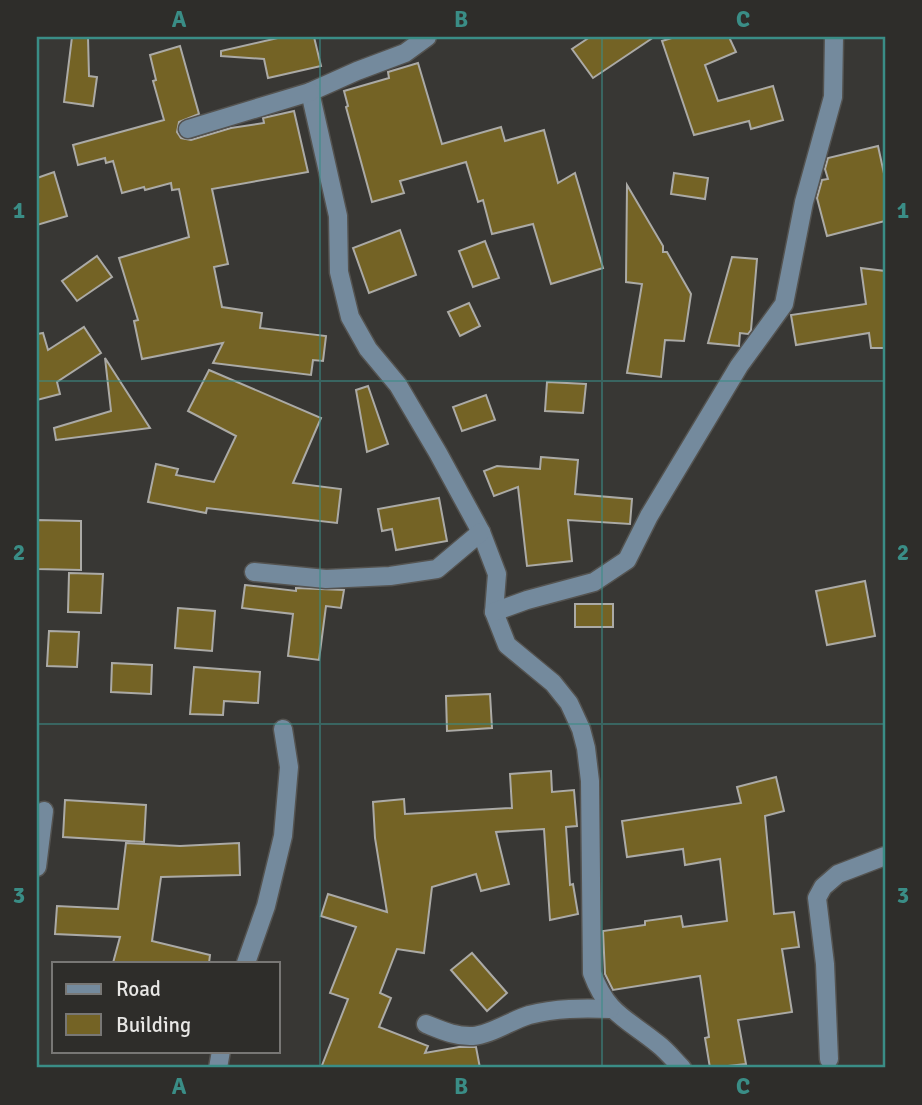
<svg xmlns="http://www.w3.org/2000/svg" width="922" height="1105" font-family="Signika,sans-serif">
<rect width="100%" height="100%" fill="#383734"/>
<g fill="#746325" stroke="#abaaa6" stroke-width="2">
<path d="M72 37H88L89 76 97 77 93 106 64 102Z"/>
<path d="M282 37H314L321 66 268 78 264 59 221 56V51Z"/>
<path d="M590 37H654L593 78 572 49Z"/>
<path d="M675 37H729L736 52 705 65 718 101 773 86 783 120 751 129 749 121 694 135 662 41Z"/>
<path d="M180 46 199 114 179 122 177 132 181 138 191 140 231 128 264 123 263 118 294 111 308 172 212 189 228 264 214 267 222 307 262 313 260 328 326 336 323 361 313 360 311 375 213 363 223 343 142 359 134 321 138 320 119 258 189 237 179 189 172 190 171 183 145 190 144 187 122 193 113 161 106 163 105 158 78 165 73 145 164 120 153 81 156 80 150 55Z"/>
<path d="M418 63 442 144 501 127 505 141 544 130 558 183 575 173 603 268 551 284 533 224 492 234 483 200 478 202 466 162 400 181 404 193 372 202 346 107 348 106 344 91 389 78 388 72Z"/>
<path d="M878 146 885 178V221L827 236 817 198 822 180 828 179 825 169 828 158Z"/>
<path d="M54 172 67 216 37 225V178Z"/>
<path d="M674 173 708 178 705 199 671 194Z"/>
<path d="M627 185 663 246V252H667L691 294 684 341 665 340 661 377 627 373 642 284 626 282Z"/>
<path d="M400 230 416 275 369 293 353 248Z"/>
<path d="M485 241 499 278 473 287 459 251Z"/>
<path d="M97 256 112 277 77 301 62 281Z"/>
<path d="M732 257 757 259 751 330 748 334 740 333 739 346 708 343Z"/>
<path d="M861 268 885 271V348H871L869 333 796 345 791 315 866 304Z"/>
<path d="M469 303 480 326 460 336 448 312Z"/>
<path d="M84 327 101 353 57 382 60 394 37 400V334L43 333 48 350Z"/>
<path d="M105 358 150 428 56 440 54 428 111 411Z"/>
<path d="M209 370 321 418 293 483 341 489 337 523 207 508 206 513 148 502 156 464 178 469 176 475 214 482 236 436 188 411Z"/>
<path d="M547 382 586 384 583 413 545 411Z"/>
<path d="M368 386 388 444 367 452 356 390Z"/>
<path d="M486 395 495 420 462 431 453 407Z"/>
<path d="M541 457 578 460 575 494 632 499 630 524 568 520 572 561 527 566 518 487 494 496 484 471 497 466 540 469Z"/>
<path d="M439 498 447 541 396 550 392 529 382 531 378 509Z"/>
<path d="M37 520 81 521V570L37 569Z"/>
<path d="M69 573 103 574 101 613 68 612Z"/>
<path d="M865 581 875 636 827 645 816 591Z"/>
<path d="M245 585 296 591V588L344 590 341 608 326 606 319 660 288 656 293 614 242 608Z"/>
<rect x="575" y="604" width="38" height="23"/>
<path d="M178 608 215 611 212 651 175 648Z"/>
<path d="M49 631 79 632 77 667 47 666Z"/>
<path d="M112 663 152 665 151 694 111 692Z"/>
<path d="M194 667 260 672 258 703 224 701 223 715 190 714Z"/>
<path d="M490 694 492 728 447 731 446 696Z"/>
<path d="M551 771 552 792 574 790 577 826 566 827 570 885 573 884 578 914 550 920 544 829 496 832 509 884 481 891 476 874 432 887 424 953 397 949 380 993 391 998 379 1027 428 1046 425 1053 459 1047H476L480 1068H321L348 999 330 993 356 927 321 916 328 894 387 912 375 838 373 802 404 799 405 814 512 808 510 774Z"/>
<path d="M776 777 784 811 765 816 774 914 794 912 799 947 782 949 792 1012 738 1020 746 1064 710 1068 705 1038 709 1037 700 976 613 990 605 974 603 931 645 925V921L681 916 683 927 727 921 720 859 685 865 683 849 627 857 622 821 741 803 737 787Z"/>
<path d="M65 800 146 805 144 842 63 837Z"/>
<path d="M126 843 180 846 239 843 240 875 161 877 152 941 210 955 209 963H113L120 937 55 934 57 906 118 909Z"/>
<path d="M472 953 507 993 487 1011 451 970Z"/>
</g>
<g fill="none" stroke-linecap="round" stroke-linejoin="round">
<g stroke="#545350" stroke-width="21">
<g id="minor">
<path d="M427 37 405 53 357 71 310 92 338 216 339 272 350 317 368 349 398 385 438 453 481 532 497 574 494 612 507 645 553 683 569 703 581 729 586 748 590 781 592 973C607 1014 626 1018 658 1044 667 1051 674 1060 682 1068"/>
<path d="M188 129 310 92"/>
<path d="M254 572 326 579 390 576 437 569 481 532"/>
<path d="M494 612 527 600 594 582 627 560 649 516 739 366 784 304 804 202 833 97 834 37"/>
<path d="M37 867 44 811"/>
<path d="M246 963 266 906 283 836 289 767 283 729"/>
<path d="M426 1024C441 1030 456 1037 473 1036 490 1035 512 1020 529 1015 556 1008 583 1008 610 1009"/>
<path d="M829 1059 825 964 817 898 823 887 838 874 885 856"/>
<path d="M218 1068 221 1051"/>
</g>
</g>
<use href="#minor" stroke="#748a9d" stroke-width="18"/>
</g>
<path fill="none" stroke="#3a8d86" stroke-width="2" stroke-opacity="0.55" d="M320 37V1068M602 37V1068M37 381H885M37 724H885"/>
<rect width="922" height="1105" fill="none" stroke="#2e2d2a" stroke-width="77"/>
<rect x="52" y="962" width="228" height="91" fill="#2e2d2a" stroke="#787775" stroke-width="2"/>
<rect x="66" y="984" width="35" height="10" fill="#748a9d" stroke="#787775" stroke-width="2"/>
<text x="116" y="996" font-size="21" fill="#e8e7e5">Road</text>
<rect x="66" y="1014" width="35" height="21" fill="#746325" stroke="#787775" stroke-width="2"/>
<text x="116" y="1032" font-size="21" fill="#e8e7e5">Building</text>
<rect x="38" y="38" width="846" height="1028" fill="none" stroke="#3a8d86" stroke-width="2.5"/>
<g font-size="23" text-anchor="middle" font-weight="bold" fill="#3a8d86">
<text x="179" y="27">A</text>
<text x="461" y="27">B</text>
<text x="743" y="27">C</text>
<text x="19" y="218">1</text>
<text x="903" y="218">1</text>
<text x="19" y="560">2</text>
<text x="903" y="560">2</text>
<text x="19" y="903">3</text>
<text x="903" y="903">3</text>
<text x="179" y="1094">A</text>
<text x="461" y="1094">B</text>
<text x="743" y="1094">C</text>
</g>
</svg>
